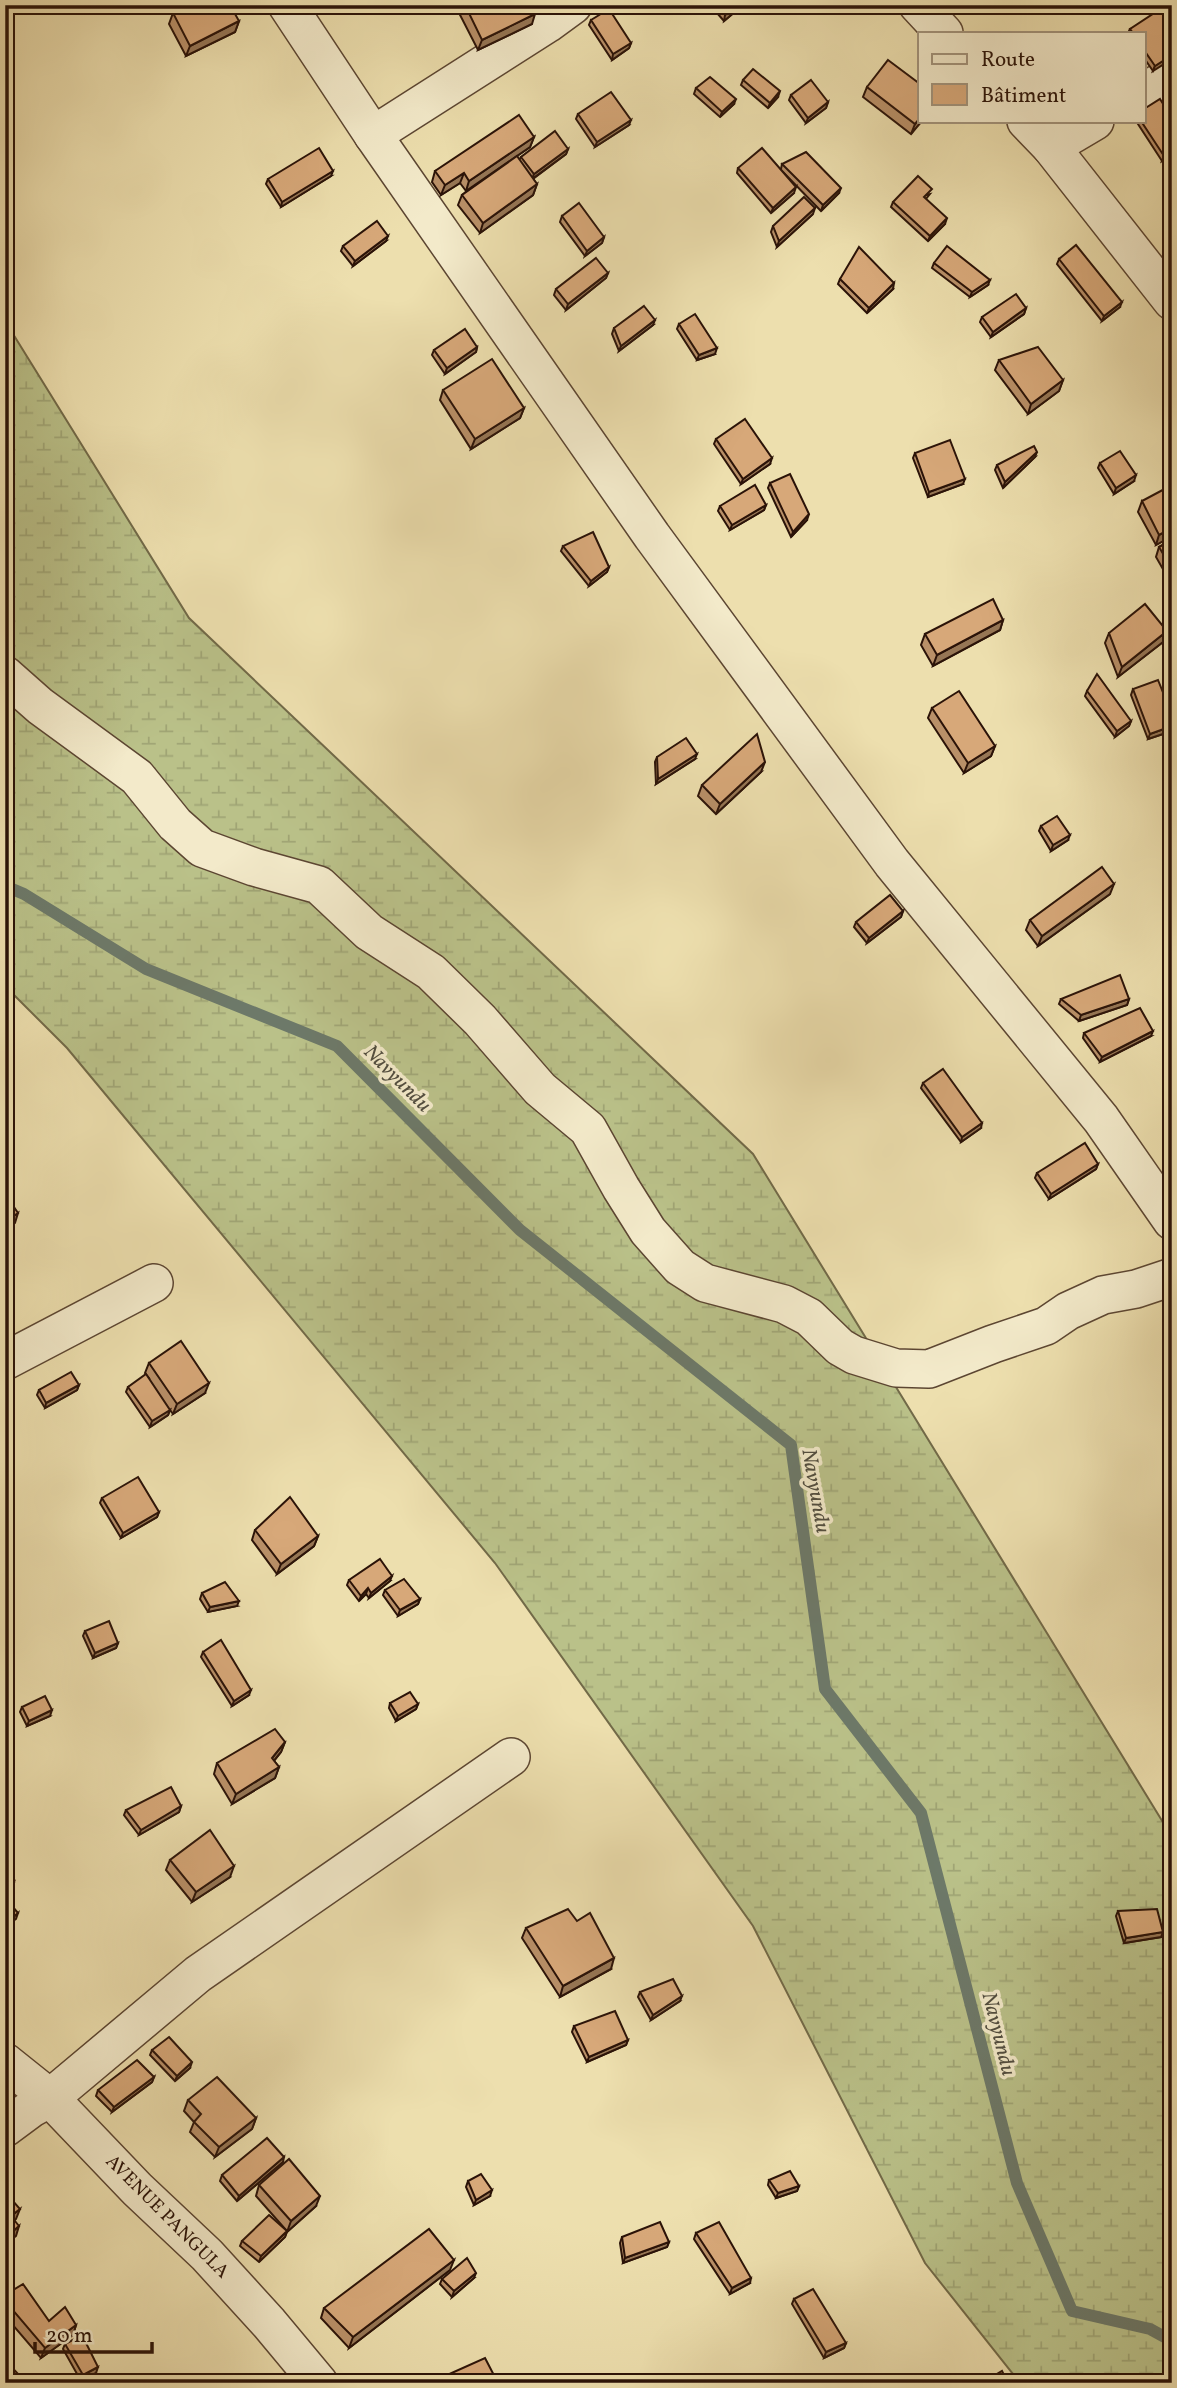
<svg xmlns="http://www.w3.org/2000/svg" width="1177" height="2388" font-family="Vollkorn,serif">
<defs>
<pattern id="wetland-marsh" width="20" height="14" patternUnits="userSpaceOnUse" patternTransform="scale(1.75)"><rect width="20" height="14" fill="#bac189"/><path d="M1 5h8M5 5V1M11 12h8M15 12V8" fill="none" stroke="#a0a575"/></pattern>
</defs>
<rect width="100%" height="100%" fill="#eddfae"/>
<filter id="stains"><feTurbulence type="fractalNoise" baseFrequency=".00286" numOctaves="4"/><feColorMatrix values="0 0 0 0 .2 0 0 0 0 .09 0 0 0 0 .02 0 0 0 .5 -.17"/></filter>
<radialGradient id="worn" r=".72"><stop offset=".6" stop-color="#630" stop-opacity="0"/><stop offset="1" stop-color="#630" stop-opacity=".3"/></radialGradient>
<path fill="url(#wetland-marsh)" stroke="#726a48" stroke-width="2" d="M5 321 189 618 753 1154 1172 1837V2383H1020L925 2263 753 1926 495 1563 67 1048 5 986Z"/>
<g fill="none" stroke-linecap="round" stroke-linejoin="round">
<path stroke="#6d7969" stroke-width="12" d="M5 886 24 894 146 969 337 1046 520 1230 791 1445 825 1689 921 1813 1017 2183 1072 2311 1150 2329 1172 2341"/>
<g stroke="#5c4632" stroke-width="40">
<g id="minor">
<path d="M287 5 373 135 652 536 892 863 1101 1119 1172 1221"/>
<path d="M918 5 944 33"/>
<path d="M1144 92 1172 75"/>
<path d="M1026 121 1051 147 1172 301"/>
<path d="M373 135 547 24 573 5"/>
<path d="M1051 147 1095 121"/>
<path d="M5 675 40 706 137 777 175 824 202 848 254 867 319 885 369 932 431 972 480 1020 540 1089 588 1129 621 1188 648 1231 680 1267 705 1283 784 1304 809 1317 840 1347 854 1355 896 1368 929 1369 993 1344 1046 1326 1068 1311 1103 1295 1136 1289 1172 1277"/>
<path d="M5 1361 154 1283"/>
<path d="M5 2062 50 2098 137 2189 207 2255 269 2323 319 2383"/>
<path d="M5 2128 32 2108 50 2098 198 1974 511 1757"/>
</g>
</g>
<use href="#minor" stroke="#f3eaca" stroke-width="37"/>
</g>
<g fill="#b99068" stroke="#2b1308" stroke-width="2">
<path d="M379 5H394L385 12Z"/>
<path d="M461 5H531L532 24 478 50 458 11Z"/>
<path d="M710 5H737L738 6 736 11 724 21Z"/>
<path d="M173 13 239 21 235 32 186 56 169 24Z"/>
<path d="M591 20 631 43 629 48 612 60 589 25Z"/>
<path d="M1172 23 1153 71 1144 58V33H1128L1130 29Z"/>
<path d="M743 80 778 97 768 108 741 85Z"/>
<path d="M867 87 920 121 911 134 863 97Z"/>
<path d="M696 88 734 104 720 117 694 94Z"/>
<path d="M791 95 828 102 826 108 806 123 789 100Z"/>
<path d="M578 114 629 125 595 147 576 119Z"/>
<path d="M1136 121H1144L1172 155 1162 161Z"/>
<path d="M534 137 530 147 517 156 519 160 521 157 568 149 566 154 533 179 537 184 533 195 480 233 458 205 462 195 497 170 466 191 460 183 441 195 432 182 435 171Z"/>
<path d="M782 164 839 193 821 211 781 170 794 193 771 213 737 173 738 168 781 169Z"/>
<path d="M331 176 281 207 266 184 268 179Z"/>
<path d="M930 194 926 199 945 224 928 241 891 207 893 202Z"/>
<path d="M1172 209V227L1166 219 1168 214Z"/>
<path d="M813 214 777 247 771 232 773 226Z"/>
<path d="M562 216 604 237 602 243 585 256 560 222Z"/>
<path d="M386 241 353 266 341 251 343 246Z"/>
<path d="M1059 259 1120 307 1102 321 1057 264Z"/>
<path d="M934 263 988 285 970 297 932 268Z"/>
<path d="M608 273 606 278 566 310 554 295 556 289Z"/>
<path d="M840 279 893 289 867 313 838 284Z"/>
<path d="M1026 308 1024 314 991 337 980 322 982 317Z"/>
<path d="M679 324 715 354 697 360 677 329Z"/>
<path d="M653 325 619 351 612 334 614 328Z"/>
<path d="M477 347 476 352 445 374 432 355 434 350Z"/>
<path d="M999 360 1063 380 1059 391 1028 414 995 370Z"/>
<path d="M443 390 524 408 520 418 471 449 440 400Z"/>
<path d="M716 439 770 464 741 484 714 444Z"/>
<path d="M915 453 963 484 928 497 913 458Z"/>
<path d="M1035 457 1003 488 995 470 997 465Z"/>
<path d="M1100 463 1134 481 1114 494 1098 468Z"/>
<path d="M770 483 807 520 791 537 768 488Z"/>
<path d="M1142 501 1172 536 1156 545 1138 512Z"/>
<path d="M766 505 764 510 730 530 718 511 720 506Z"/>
<path d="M1172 540V585L1156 557 1159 547Z"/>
<path d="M563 546 609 567 607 572 589 586 561 551Z"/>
<path d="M1003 620 1000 630 933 666 921 645 925 634Z"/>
<path d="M1109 633 1163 642 1118 677 1105 643Z"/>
<path d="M1133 689 1172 715V731L1148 739 1131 695Z"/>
<path d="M1087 691 1131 721 1129 726 1115 737 1085 696Z"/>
<path d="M932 708 995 746 991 756 964 773 928 718Z"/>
<path d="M657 757 695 759 656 784 655 762Z"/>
<path d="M761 772 716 814 698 796 702 785Z"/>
<path d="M1041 826 1068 840 1051 851 1039 831Z"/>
<path d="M1110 894 1038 946 1026 930 1030 920Z"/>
<path d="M903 911 901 917 867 943 854 927 856 922Z"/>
<path d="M1061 999H1129L1127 1005 1079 1021 1059 1004Z"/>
<path d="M1084 1033 1151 1036 1100 1062 1083 1038Z"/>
<path d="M923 1083 981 1128 961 1142 921 1088Z"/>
<path d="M1098 1164 1096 1169 1049 1199 1035 1178 1037 1173Z"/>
<path d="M149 1363 205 1393 173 1414 170 1410 168 1415 150 1427 126 1392 128 1387 149 1378 145 1373Z"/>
<path d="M79 1385 77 1390 45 1408 37 1395 39 1390Z"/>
<path d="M102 1498 159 1512 157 1517 121 1538 100 1503Z"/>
<path d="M255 1530 318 1536 314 1546 277 1574 252 1540Z"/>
<path d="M349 1580 390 1581 369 1598 366 1594 359 1601 347 1585Z"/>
<path d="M385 1590 420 1599 418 1604 398 1616 383 1595Z"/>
<path d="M202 1593 237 1606 208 1612 200 1599Z"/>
<path d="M85 1631 118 1643 116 1648 93 1658 83 1636Z"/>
<path d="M203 1652 249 1695 232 1706 201 1657Z"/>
<path d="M390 1703 418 1704 416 1709 396 1721 389 1708Z"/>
<path d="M22 1707 50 1716 27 1726 20 1712Z"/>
<path d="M285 1742 281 1752 274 1761 279 1767 275 1778 232 1804 214 1774 217 1763Z"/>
<path d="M181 1806 179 1812 139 1835 124 1815 126 1810Z"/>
<path d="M170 1860 230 1877 192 1902 166 1870Z"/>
<path d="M1118 1911 1163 1932 1161 1937 1124 1943 1116 1916Z"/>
<path d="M526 1928 611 1969 560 1997 522 1938Z"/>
<path d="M640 1992 680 2001 651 2020 638 1997Z"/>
<path d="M574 2026 628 2040 626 2045 587 2062 572 2032Z"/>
<path d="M152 2050 190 2068 175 2081 150 2055Z"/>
<path d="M154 2077 152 2082 112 2112 96 2096 98 2090Z"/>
<path d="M188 2100 256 2118 252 2129 215 2157 190 2132 194 2122 184 2111Z"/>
<path d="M283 2162 237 2201 220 2181 222 2175Z"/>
<path d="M769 2180 799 2186 797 2191 776 2198 768 2185Z"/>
<path d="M468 2181 490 2196 474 2205 466 2187Z"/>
<path d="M259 2185 316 2206 287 2232 285 2237 259 2262 240 2246 242 2241 286 2230 256 2196Z"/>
<path d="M696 2233 750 2283 730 2294 694 2239Z"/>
<path d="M622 2237 669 2242 667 2247 623 2263 620 2243Z"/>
<path d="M450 2270 349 2348 321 2318 324 2308Z"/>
<path d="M474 2278 452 2297 440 2284 442 2279Z"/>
<path d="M5 2295 49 2321 76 2325 73 2335 41 2358 5 2316Z"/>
<path d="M794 2299 846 2343 844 2348 824 2358 792 2304Z"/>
<path d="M65 2344 96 2373 81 2381 63 2349Z"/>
</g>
<g fill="#967655" stroke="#2b1308" stroke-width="2">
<path d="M389 5H394L385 12 387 7Z"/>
<path d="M738 6 736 11 724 21 725 15Z"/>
<path d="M535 14 532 24 478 50 482 40Z"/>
<path d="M239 21 235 32 186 56 190 46Z"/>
<path d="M631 43 629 48 612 60 613 54Z"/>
<path d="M1172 55V59L1153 71 1155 66Z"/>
<path d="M780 91 778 97 768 108 770 103Z"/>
<path d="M736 99 734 104 720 117 722 112Z"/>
<path d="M828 102 826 108 806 123 808 118Z"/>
<path d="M920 118V121H922L911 134 915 124Z"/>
<path d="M631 120 629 125 595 147 597 142Z"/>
<path d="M534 137 530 147 466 191 469 181Z"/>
<path d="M568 149 566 154 532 179 534 174Z"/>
<path d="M1172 151V155L1162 161 1164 156Z"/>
<path d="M333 171 331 176 281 207 282 202Z"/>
<path d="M464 173 460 183 441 195 445 185Z"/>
<path d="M537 184 533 195 480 233 483 223Z"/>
<path d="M796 187 794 193 771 213 773 208Z"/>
<path d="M841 188 839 193 821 211 823 205Z"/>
<path d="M815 208 813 214 777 247 779 241Z"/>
<path d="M947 218 945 224 928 241 930 236Z"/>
<path d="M388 236 386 241 353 266 355 261Z"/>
<path d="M604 237 602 243 585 256 587 251Z"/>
<path d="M608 273 606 278 566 310 568 304Z"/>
<path d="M990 280 988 285 970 297 972 292Z"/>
<path d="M894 283 893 289 867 313 869 308Z"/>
<path d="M1122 302 1120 307 1102 321 1104 316Z"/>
<path d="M1026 308 1024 314 991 337 993 332Z"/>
<path d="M655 320 653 325 619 351 621 346Z"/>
<path d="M477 347 476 352 445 374 447 368Z"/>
<path d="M717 348 715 354 697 360 699 355Z"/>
<path d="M1063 380 1059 391 1028 414 1031 404Z"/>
<path d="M524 408 520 418 471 449 475 439Z"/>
<path d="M1037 452 1035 457 1003 488 1005 482Z"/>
<path d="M772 458 770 464 741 484 743 479Z"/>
<path d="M1136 475 1134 481 1114 494 1116 488Z"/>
<path d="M965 479 963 484 928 497 929 492Z"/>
<path d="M766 505 764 510 730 530 732 525Z"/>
<path d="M809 514 807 520 791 537 793 532Z"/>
<path d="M1172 528V536L1156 545 1159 535Z"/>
<path d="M609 567 607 572 589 586 591 581Z"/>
<path d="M1003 620 1000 630 933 666 937 655Z"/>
<path d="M1167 631 1163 642 1118 677 1122 667Z"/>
<path d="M1131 721 1129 726 1115 737 1117 731Z"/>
<path d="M1172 726V731L1148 739 1150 734Z"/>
<path d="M995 746 991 756 964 773 968 763Z"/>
<path d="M697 754 695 759 656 784 658 779Z"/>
<path d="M765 762 761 772 716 814 720 804Z"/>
<path d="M1070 835 1068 840 1051 851 1053 845Z"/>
<path d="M1114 884 1110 894 1038 946 1042 936Z"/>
<path d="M903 911 901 917 867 943 869 938Z"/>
<path d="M1129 999 1127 1005 1079 1021 1081 1015Z"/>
<path d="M1153 1031 1151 1036 1100 1062 1102 1057Z"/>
<path d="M982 1123 981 1128 961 1142 962 1137Z"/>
<path d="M1098 1164 1096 1169 1049 1199 1051 1194Z"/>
<path d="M18 1213 15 1223 5 1230V1222Z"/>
<path d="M209 1383 205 1393 173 1414 177 1404Z"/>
<path d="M79 1385 77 1390 45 1408 46 1403Z"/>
<path d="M170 1410 168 1415 150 1427 152 1421Z"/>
<path d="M159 1512 157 1517 121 1538 123 1533Z"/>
<path d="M318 1536 314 1546 277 1574 281 1564Z"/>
<path d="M392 1576 390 1581 369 1598 371 1593Z"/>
<path d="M368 1588 366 1594 359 1601 361 1596Z"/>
<path d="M420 1599 418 1604 398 1616 400 1610Z"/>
<path d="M239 1601 237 1606 208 1612 210 1607Z"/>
<path d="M118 1643 116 1648 93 1658 95 1653Z"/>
<path d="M251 1690 249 1695 232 1706 234 1701Z"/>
<path d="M418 1704 416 1709 396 1721 398 1716Z"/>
<path d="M52 1710 50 1716 27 1726 29 1721Z"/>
<path d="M285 1742 281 1752 268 1768 272 1758Z"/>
<path d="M279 1767 275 1778 232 1804 236 1794Z"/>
<path d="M181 1806 179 1812 139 1835 141 1830Z"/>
<path d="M234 1866 230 1877 192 1902 196 1892Z"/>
<path d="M14 1882 12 1888 5 1893V1889Z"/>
<path d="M18 1913 16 1919 5 1927V1924Z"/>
<path d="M1163 1932 1161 1937 1124 1943 1126 1938Z"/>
<path d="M614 1958 611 1969 560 1997 563 1986Z"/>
<path d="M682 1996 680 2001 651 2020 653 2015Z"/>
<path d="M628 2040 626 2045 587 2062 589 2057Z"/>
<path d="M192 2062 190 2068 175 2081 177 2076Z"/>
<path d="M154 2077 152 2082 112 2112 114 2107Z"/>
<path d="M256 2118 252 2129 215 2157 219 2147Z"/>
<path d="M284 2157 283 2162 237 2201 239 2196Z"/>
<path d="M799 2186 797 2191 776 2198 778 2193Z"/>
<path d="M492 2190 490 2196 474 2205 476 2200Z"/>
<path d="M320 2196 316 2206 287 2232 291 2221Z"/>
<path d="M20 2209 16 2219 7 2227 11 2216Z"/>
<path d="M19 2226 16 2236 5 2245V2238Z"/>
<path d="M287 2231 285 2237 259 2262 261 2256Z"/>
<path d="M669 2242 667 2247 623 2263 625 2258Z"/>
<path d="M454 2260 450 2270 349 2348 353 2337Z"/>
<path d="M476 2273 474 2278 452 2297 454 2291Z"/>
<path d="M751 2278 750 2283 730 2294 732 2288Z"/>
<path d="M76 2325 73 2335 41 2358 45 2348Z"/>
<path d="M846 2343 844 2348 824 2358 826 2352Z"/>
<path d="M98 2367 96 2373 81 2381 83 2375Z"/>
<path d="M20 2376 17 2383H10Z"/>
</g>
<g fill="#d7a879" stroke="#2b1308" stroke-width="2">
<path d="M188 5H230L239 21 190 46 173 13Z"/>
<path d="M465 5H531L535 14 482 40Z"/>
<path d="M717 5H737L738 6 725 15Z"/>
<path d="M1162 8 1172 23V55L1155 66 1144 50V33H1133L1130 29Z"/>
<path d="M609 9 631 43 613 54 591 20Z"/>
<path d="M888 60 920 84V118L915 124 867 87Z"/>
<path d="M753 69 780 91 770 103 743 80Z"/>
<path d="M710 77 736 99 722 112 696 88Z"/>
<path d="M811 80 828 102 808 118 791 95Z"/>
<path d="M611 92 631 120 597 142 578 114Z"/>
<path d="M1160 99 1172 118V151L1164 156 1141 121H1144V109Z"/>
<path d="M519 115 534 137 469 181 464 173 445 185 435 171Z"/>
<path d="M555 131 568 149 534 174 521 157Z"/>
<path d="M319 148 333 171 282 202 268 179Z"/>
<path d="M762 148 796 187 773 208 738 168Z"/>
<path d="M806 152 841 188 823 205 782 164Z"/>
<path d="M517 156 537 184 483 223 462 195Z"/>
<path d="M918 176 932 189 924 197 947 218 930 236 893 202Z"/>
<path d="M804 197 815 208 779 241 773 226Z"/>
<path d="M579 203 604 237 587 251 562 216Z"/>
<path d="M1172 209V218L1168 214Z"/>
<path d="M377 221 388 236 355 261 343 246Z"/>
<path d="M1076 245 1122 302 1104 316 1059 259Z"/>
<path d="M947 246 990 280 972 292 934 263Z"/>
<path d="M859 247 894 283 869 308 840 279Z"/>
<path d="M596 258 608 273 568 304 556 289Z"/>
<path d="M1016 294 1026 308 993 332 982 317Z"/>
<path d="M644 306 655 320 621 346 614 328Z"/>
<path d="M695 314 717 348 699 355 679 324Z"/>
<path d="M465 329 477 347 447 368 434 350Z"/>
<path d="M1038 347 1063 380 1031 404 999 360Z"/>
<path d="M492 359 524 408 475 439 443 390Z"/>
<path d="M745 419 772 458 743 479 716 439Z"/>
<path d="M950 440 965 479 929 492 915 453Z"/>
<path d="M1034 446 1037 452 1005 482 997 465Z"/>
<path d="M1120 451 1136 475 1116 488 1100 463Z"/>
<path d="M790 474 809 514 793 532 770 483Z"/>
<path d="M755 485 766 505 732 525 720 506Z"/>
<path d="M1172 485V528L1159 535 1142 501Z"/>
<path d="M593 532 609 567 591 581 563 546Z"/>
<path d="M1172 540V569L1159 547Z"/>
<path d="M993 599 1003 620 937 655 925 634Z"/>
<path d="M1145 604 1167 631 1122 667 1109 633Z"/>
<path d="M1097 674 1131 721 1117 731 1087 691Z"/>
<path d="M1158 680 1172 715V726L1150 734 1133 689Z"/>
<path d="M959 691 995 746 968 763 932 708Z"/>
<path d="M757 734 765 762 720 804 702 785Z"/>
<path d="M686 738 697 754 658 779 657 757Z"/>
<path d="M1057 816 1070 835 1053 845 1041 826Z"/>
<path d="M1102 867 1114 884 1042 936 1030 920Z"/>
<path d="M890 895 903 911 869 938 856 922Z"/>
<path d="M1120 975 1129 999 1081 1015 1061 999Z"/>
<path d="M1140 1008 1153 1031 1102 1057 1084 1033Z"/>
<path d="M943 1069 982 1123 962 1137 923 1083Z"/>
<path d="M1085 1143 1098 1164 1051 1194 1037 1173Z"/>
<path d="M5 1194 18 1213 5 1222Z"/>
<path d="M181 1341 209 1383 177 1404 149 1363Z"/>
<path d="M71 1372 79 1385 46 1403 39 1390Z"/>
<path d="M146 1374 170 1410 152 1421 128 1387Z"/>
<path d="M138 1477 159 1512 123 1533 102 1498Z"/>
<path d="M290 1497 318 1536 281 1564 255 1530Z"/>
<path d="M380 1559 392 1576 371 1593 368 1588 361 1596 349 1580Z"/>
<path d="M404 1579 420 1599 400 1610 385 1590Z"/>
<path d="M225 1582 239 1601 210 1607 202 1593Z"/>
<path d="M109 1621 118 1643 95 1653 85 1631Z"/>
<path d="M221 1640 251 1690 234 1701 203 1652Z"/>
<path d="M410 1692 418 1704 398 1716 390 1703Z"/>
<path d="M45 1696 52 1710 29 1721 22 1707Z"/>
<path d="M275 1729 285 1742 272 1758 279 1767 236 1794 217 1763Z"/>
<path d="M171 1787 181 1806 141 1830 126 1810Z"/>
<path d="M210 1830 234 1866 196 1892 170 1860Z"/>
<path d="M5 1872 14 1882 5 1889Z"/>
<path d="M5 1898 18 1913 5 1924Z"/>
<path d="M568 1909 577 1921 590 1913 614 1958 563 1986 526 1928Z"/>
<path d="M1157 1909 1163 1932 1126 1938 1118 1911Z"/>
<path d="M673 1979 682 1996 653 2015 640 1992Z"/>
<path d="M615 2011 628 2040 589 2057 574 2026Z"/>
<path d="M169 2037 192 2062 177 2076 152 2050Z"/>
<path d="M137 2060 154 2077 114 2107 98 2090Z"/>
<path d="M217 2077 256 2118 219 2147 194 2122 201 2114 188 2100Z"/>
<path d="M267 2138 284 2157 239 2196 222 2175Z"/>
<path d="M289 2159 320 2196 291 2221 259 2185Z"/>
<path d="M790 2171 799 2186 778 2193 769 2180Z"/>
<path d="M481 2174 492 2190 476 2200 468 2181Z"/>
<path d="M5 2192 20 2209 11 2216 19 2226 5 2238Z"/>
<path d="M269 2215 287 2231 261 2256 242 2241Z"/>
<path d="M660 2222 669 2242 625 2258 622 2237Z"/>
<path d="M719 2222 751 2278 732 2288 696 2233Z"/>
<path d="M429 2229 454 2260 353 2337 324 2308Z"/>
<path d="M467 2258 476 2273 454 2291 442 2279Z"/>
<path d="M23 2284 49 2321 65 2307 76 2325 45 2348 5 2301V2295Z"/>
<path d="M813 2289 846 2343 826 2352 794 2299Z"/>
<path d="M82 2335 98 2367 83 2375 65 2344Z"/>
<path d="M485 2358 498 2383H438L436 2380Z"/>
<path d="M5 2360 20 2376 10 2383H5Z"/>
<path d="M1002 2371 1008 2383H982Z"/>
</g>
<g text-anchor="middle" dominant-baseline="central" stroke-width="7" stroke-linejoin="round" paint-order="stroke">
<g font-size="19" fill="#2b1308" stroke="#f3eaca">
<text transform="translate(167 2217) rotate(45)">AVENUE PANGULA</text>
</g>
<g font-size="21" font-style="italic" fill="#524e40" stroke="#f3eaca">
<text transform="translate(397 1079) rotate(45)">Navyundu</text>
<text transform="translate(815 1491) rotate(80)">Navyundu</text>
<text transform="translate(998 2034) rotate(76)">Navyundu</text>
</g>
</g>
<rect width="1177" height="2388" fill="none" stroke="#eddfae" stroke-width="28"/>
<rect x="7" y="7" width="1163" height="2374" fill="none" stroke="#2b1308" stroke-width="3.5"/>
<rect x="14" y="14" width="1149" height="2360" fill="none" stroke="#2b1308" stroke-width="2"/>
<rect x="918" y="32" width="228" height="91" fill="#f3eaca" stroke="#a3947c" stroke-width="2"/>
<rect x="932" y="54" width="35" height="10" fill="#f3eaca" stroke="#a3947c" stroke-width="2"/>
<text x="981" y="66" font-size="21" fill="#2b1308">Route</text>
<rect x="932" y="84" width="35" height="21" fill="#d7a879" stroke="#a3947c" stroke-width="2"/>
<text x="981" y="102" font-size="21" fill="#2b1308">Bâtiment</text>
<path d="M35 2342v10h117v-10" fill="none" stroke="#2b1308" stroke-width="3.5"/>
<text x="46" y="2342" font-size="21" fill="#2b1308" stroke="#f3eaca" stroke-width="5" paint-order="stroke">20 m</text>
<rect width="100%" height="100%" filter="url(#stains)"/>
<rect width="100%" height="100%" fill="url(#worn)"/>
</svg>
